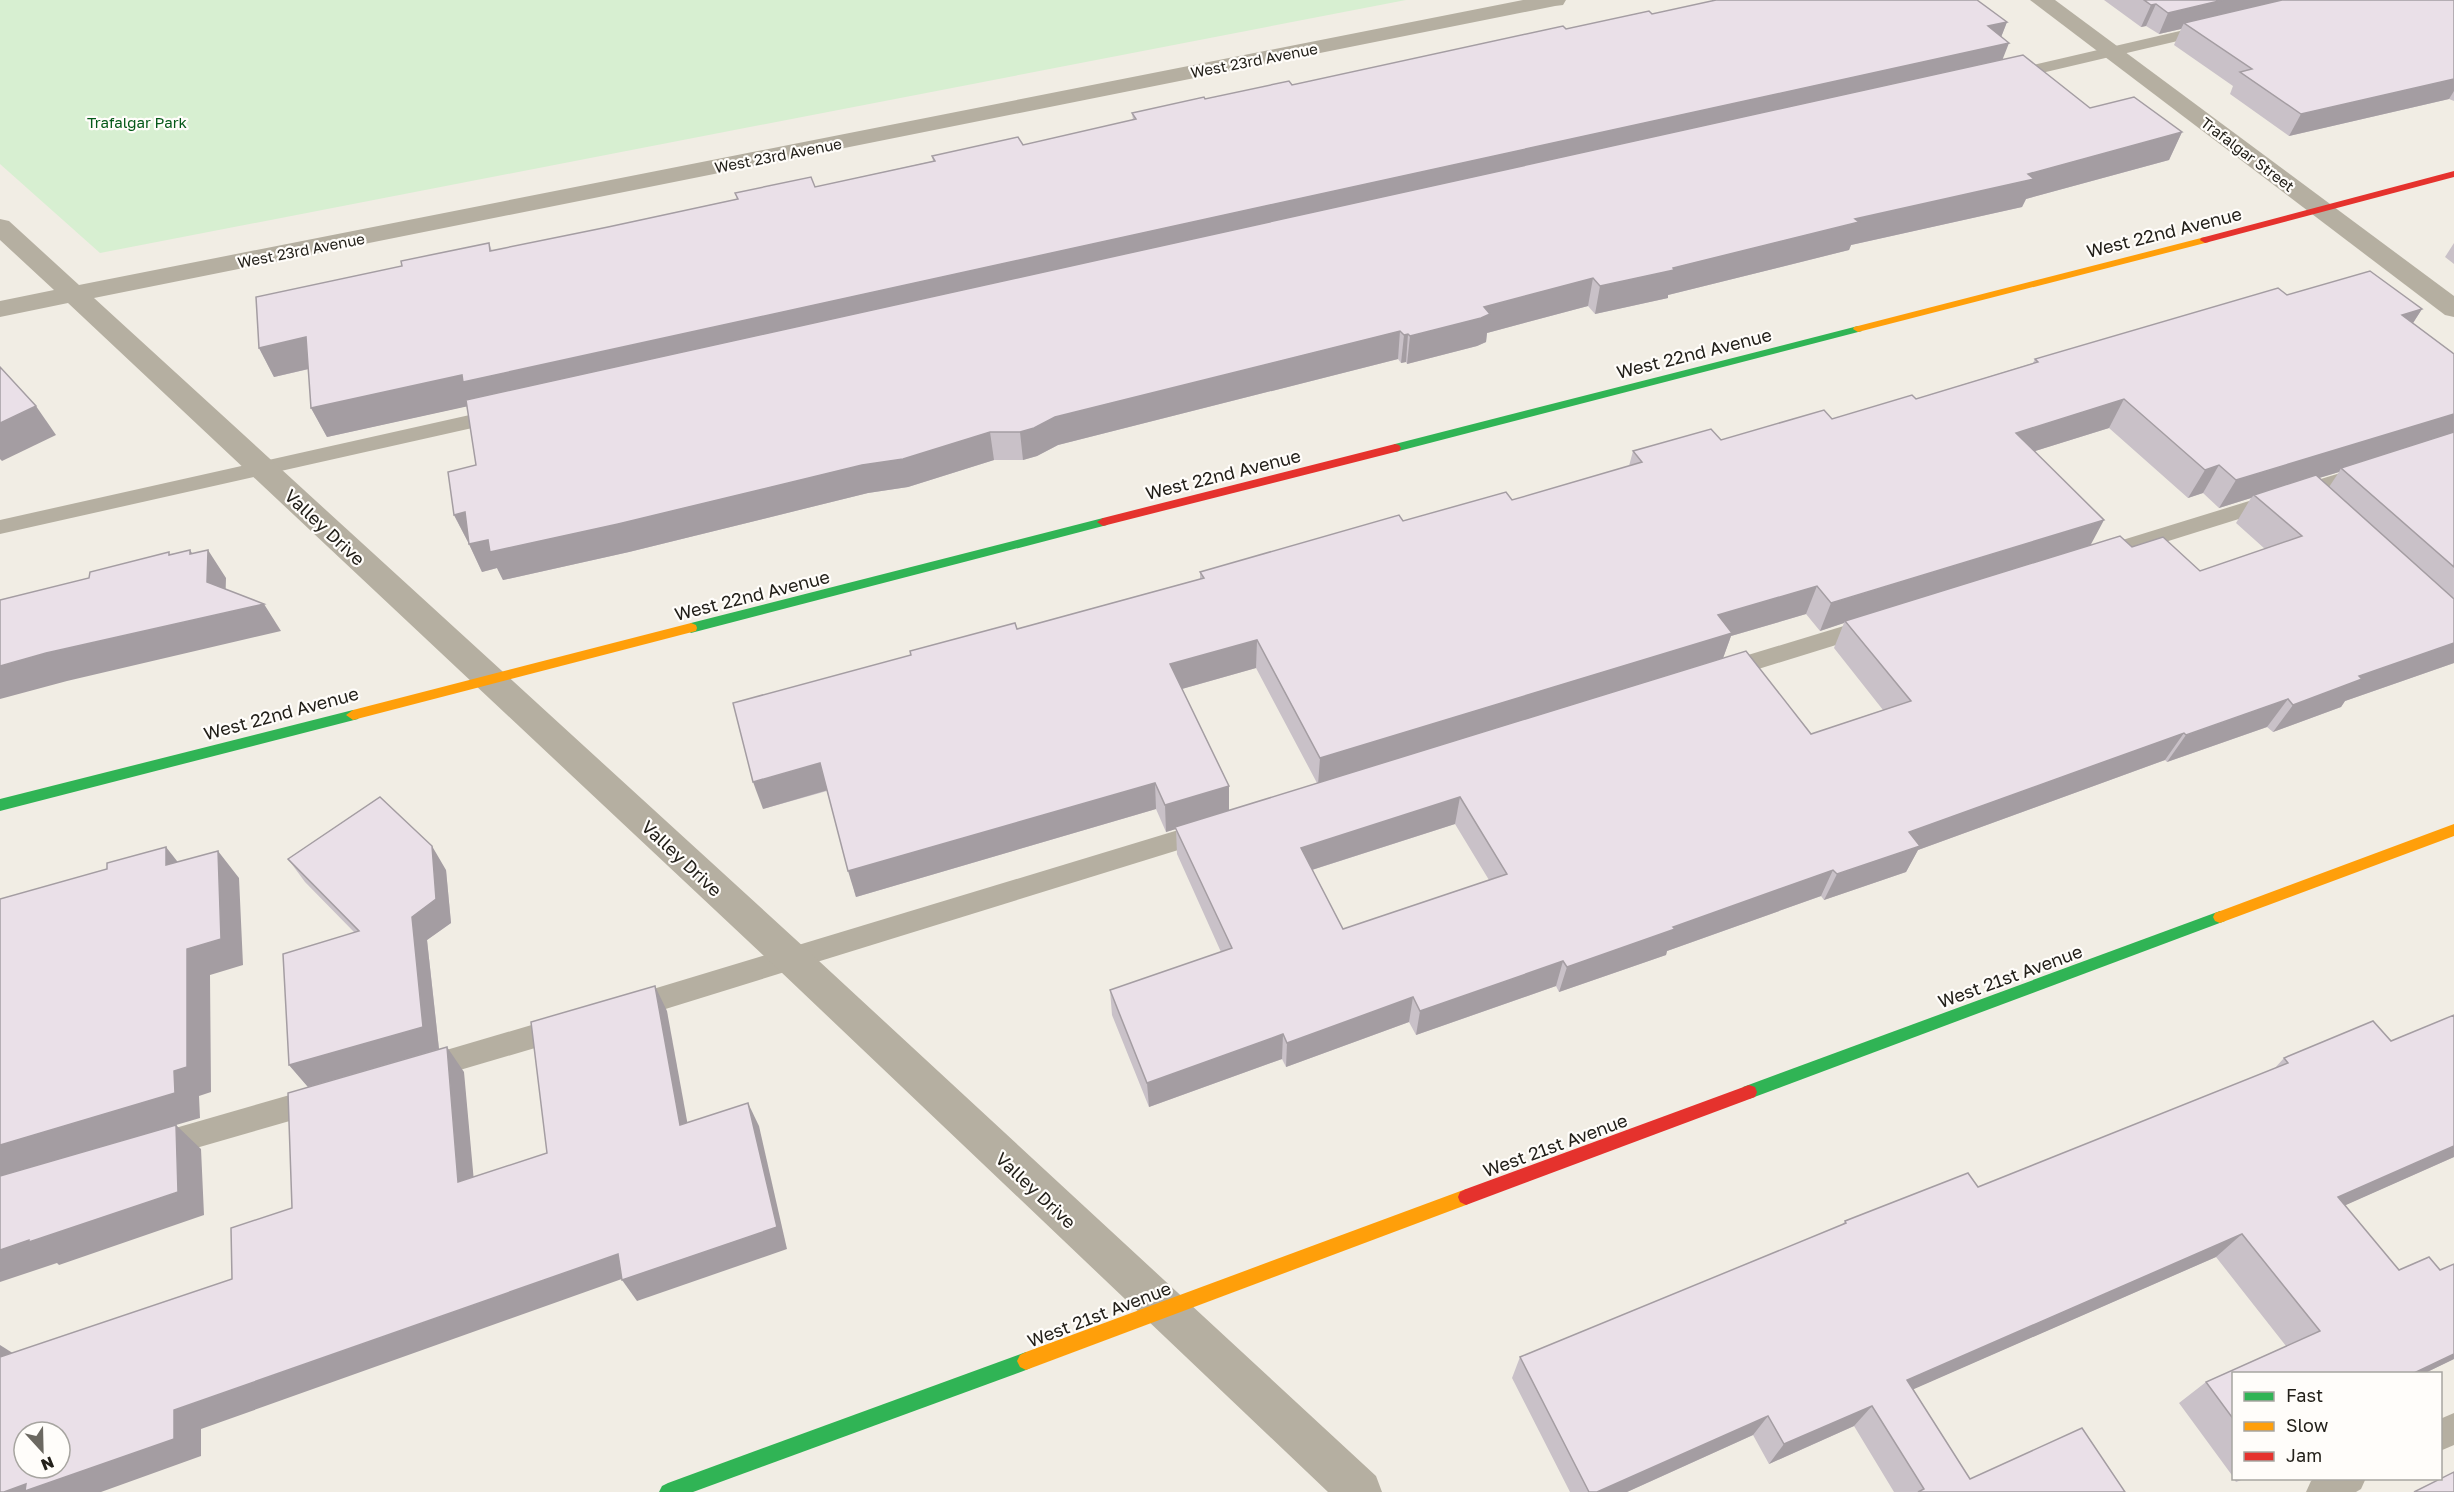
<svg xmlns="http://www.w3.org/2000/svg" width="2454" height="1492" font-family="'Golos Text',sans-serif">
<rect width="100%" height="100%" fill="#f1ede4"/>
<path fill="#d7efd1" d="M0 0H1406L100 253 0 164Z"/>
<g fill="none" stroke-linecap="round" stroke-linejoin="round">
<g fill="#b5afa1" fill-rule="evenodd">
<path d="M2210 24 2218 29 2216 32 2007 81 1999 76 2007 71Z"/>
<path d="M501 408 508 410 511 415 508 420 0 534V520Z"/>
<path d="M2363 466 2370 468 2373 473 2370 478 2098 563 2090 560 2087 555 2090 550Z"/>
<path d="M1870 618 1878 620 1881 626 1878 632 1723 680 1715 677 1711 671 1715 665Z"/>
<path d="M1208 821 1217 824 1220 831 1217 838 630 1020 620 1016 617 1008 620 1000 630 996Z"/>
<path d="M562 1016 572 1020 576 1028 572 1036 562 1040 426 1080 416 1077 412 1068 416 1059 426 1056Z"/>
<path d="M321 1086 331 1090 335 1099 331 1108 321 1112 158 1159 148 1155 144 1146 148 1137 158 1133Z"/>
<path d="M2454 1413V1445L2440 1451V1419Z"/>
<path d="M2315 1478H2366L2361 1489 2356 1492H2306L2311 1481Z"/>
</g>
<g fill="#b5afa1" fill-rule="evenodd">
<path d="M1523 0H1566L1563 5 1555 6 94 298 806 949 1376 1476 1382 1492H1328L780 971 68 303 0 317V301L54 290 0 240V219L9 221 79 285Z"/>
<path d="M2030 0H2055L2454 296V317L2445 315Z"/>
</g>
<g fill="#30b455" fill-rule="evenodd">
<path d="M1858 326 1862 327V331L1395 452 1389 448 1395 444Z"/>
<path d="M1103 518 1107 519 1109 522 1107 525 691 633 685 628 691 623Z"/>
<path d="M353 710 358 711 360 715 358 719 0 811V799Z"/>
<path d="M2220 911 2225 913 2227 917 2225 921 1749 1099 1743 1097 1741 1092 1743 1087Z"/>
<path d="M1026 1352 1032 1355 1035 1361 1032 1367 1026 1370 693 1492H659L662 1486 668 1483Z"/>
</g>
<g fill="#ff9f0a" fill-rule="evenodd">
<path d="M2205 237 2210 240 2209 242 1858 332 1853 329 1854 327Z"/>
<path d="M691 623 696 625 697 628 696 631 353 720 346 715 353 710Z"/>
<path d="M2454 824V836L2220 923 2215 921 2213 917 2215 913Z"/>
<path d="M1466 1189 1472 1192 1474 1197 1472 1202 1466 1205 1026 1370 1020 1367 1017 1361 1020 1355 1026 1352Z"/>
</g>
<g fill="#e5322d" fill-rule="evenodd">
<path d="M2454 171V177L2205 243 2200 240 2201 238Z"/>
<path d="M1395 444 1399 445 1401 448 1399 451 1103 526 1097 522 1103 518Z"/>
<path d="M1749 1085 1755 1087 1757 1092 1755 1097 1466 1205 1460 1202 1458 1197 1460 1192 1466 1189Z"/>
</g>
</g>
<g fill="#c9c1c8" fill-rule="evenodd">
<path d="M2104 0H2454V101L2449 99 2289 136 2230 94 2233 86 2174 45 2181 29 2159 34 2146 26 2141 27Z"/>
<path d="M1652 14 2007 22 2001 37 2003 60 2090 108 2182 132 2169 160 2026 199 2022 207 1851 245 1849 250 1668 295V298L1595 314 1588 306 1487 333 1486 342 1477 346 1407 364 1406 362 1401 363 1398 359 1058 445 1037 456 1023 460H994L908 487 868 493 629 552 503 580 497 568 482 572 468 542 454 515 476 465 467 406 327 437 311 408 309 369 274 377 259 348 402 266 489 243 492 251 608 227 737 199 735 193 815 187 933 161 932 156 1023 145 1133 120 1132 113 1205 99 1292 85 1566 29Z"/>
<path d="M2454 243V264L2445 257Z"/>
<path d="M2287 295 2422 309 2413 323 2454 354V663L2345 701 2341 707 2273 732 2267 727 2167 762 2165 760 1918 850 1906 872 1824 900 1821 896 1667 951 1666 955 1559 992 1556 986 1416 1035 1409 1022 1286 1067 1282 1059 1149 1107 1112 1015 1110 990 1221 952 1177 854 1176 829 1166 832 1156 809 856 897 827 791 763 809 911 656 910 651 1017 629 1200 579V572L1403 521 1512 500 1629 466 1633 451 1721 440 1832 419 1916 399 2033 363 2035 359ZM2109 428 2188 498 2203 493 2219 508 2251 498 2236 523 2265 549 2200 571 2132 547 2091 545 2035 451ZM2339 472 2329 487 2319 478ZM1806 614 1820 631 1844 623 1834 648 1883 710 1811 734 1723 658 1731 636ZM1256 668 1317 783 1229 811 1182 689ZM1455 824 1489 880 1343 929 1312 870Z"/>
<path d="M288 859 446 870 451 923 427 940 439 1049 308 1087 289 1065 354 932 305 882Z"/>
<path d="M2454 1015V1157L2345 1205 2399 1270H2440L2454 1264V1359L2423 1374H2234V1478L2179 1403 2206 1382 2286 1346 2216 1257 1913 1389 1970 1479 2125 1492H1894L1854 1426 1769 1464 1753 1435 1627 1492H1570L1512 1378 1520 1357 1842 1225 1845 1221 1978 1187 2274 1069 2284 1058 2391 1041Z"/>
<path d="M2234 1479H2244L2236 1482Z"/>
</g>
<g fill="#a49da2">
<path d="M2223 0H2305L2184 23 2181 29 2159 34 2168 13Z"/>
<path d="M2156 4 2146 26 2141 27 2151 5Z"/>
<path d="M2007 22 1998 45 2009 43 1998 71 327 437 311 408Z"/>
<path d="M2454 79V91L2449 99 2289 136 2301 114Z"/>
<path d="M2182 132 2169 160 2026 199 2022 207 1851 245 1849 250 1668 295V298L1595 314 1600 286Z"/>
<path d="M1593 278 1588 306 1487 333 1486 342 1477 346 1407 364 1410 336 1484 307Z"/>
<path d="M2422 309 2404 337 2402 315Z"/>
<path d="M1400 331 1398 359 1058 445 1037 456 1023 460 1020 432 1055 417Z"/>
<path d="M1408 334 1406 362 1401 363 1404 335Z"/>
<path d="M306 337 321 366 274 377 259 348Z"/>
<path d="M2124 399 2109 428 2003 461 2016 433Z"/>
<path d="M36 406 56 435 2 461 0 459V423Z"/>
<path d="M2454 414V437L2341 468 2339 472 2256 497 2254 495 2251 498 2219 508 2236 480Z"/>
<path d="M990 432 994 460 908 487 868 493 629 552 503 580 497 568 482 572 469 544Z"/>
<path d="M2219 465 2203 493 2188 498 2205 470Z"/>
<path d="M465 512 478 540 468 542 454 515Z"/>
<path d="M2104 520 2089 548 1845 621 1844 623 1820 631 1831 603Z"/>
<path d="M190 550 207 576 208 550 226 578 225 610 207 582 190 554Z"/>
<path d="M1817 586 1806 614 1731 636 1722 661 1318 785 1320 758 1718 615Z"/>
<path d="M264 604 281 631 67 681 0 699V666L46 653Z"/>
<path d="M1257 640 1256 668 1171 692 1170 664Z"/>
<path d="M2454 643V663L2345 701 2341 707 2273 732 2293 705 2359 676Z"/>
<path d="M2288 699 2267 727 2167 762 2186 735Z"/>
<path d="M2184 733 2165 760 1918 850 1906 872 1824 900 1837 874 1909 832Z"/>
<path d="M820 763 828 790 763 809 753 782Z"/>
<path d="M1155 783 1156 809 856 897 848 871Z"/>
<path d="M1229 786V813L1166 832 1165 805Z"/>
<path d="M1460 797 1455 824 1299 874 1301 848Z"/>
<path d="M432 846 446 870 451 923 427 940 439 1049 308 1087 289 1065 412 917Z"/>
<path d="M166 847 188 875 166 865Z"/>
<path d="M218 851 239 878 243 965 210 975 211 1092 199 1096 200 1118 176 1125 201 1149 204 1215 59 1265 57 1263 0 1282V1145L174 1071 187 949Z"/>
<path d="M1833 870 1821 896 1667 951 1666 955 1559 992 1567 967 1673 927Z"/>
<path d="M1563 961 1556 986 1416 1035 1420 1011Z"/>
<path d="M655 986 667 1011 692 1148 680 1125Z"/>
<path d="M1413 997 1409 1022 1286 1067 1287 1043Z"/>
<path d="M1283 1034 1282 1059 1149 1107 1147 1083Z"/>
<path d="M447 1047 464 1072 476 1204 458 1182Z"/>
<path d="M748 1103 759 1126 787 1249 637 1301 622 1280Z"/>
<path d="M2454 1146V1157L2310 1221 2338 1197Z"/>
<path d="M2242 1234 2216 1257 1889 1400 1907 1380Z"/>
<path d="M618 1254 633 1275 201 1429V1456L101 1492H4L26 1484 174 1410Z"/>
<path d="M0 1345 30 1364 0 1358Z"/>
<path d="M2454 1354V1359L2423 1374H2412Z"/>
<path d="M1872 1406 1854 1426 1769 1464 1784 1444Z"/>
<path d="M1768 1416 1753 1435 1627 1492H1597Z"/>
</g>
<g fill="#eae0e8" stroke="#a49da2" stroke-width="1.5" fill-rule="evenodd">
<path d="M1716 0H1977L2007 22 1988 26 2009 43 463 382 462 375 311 408 306 337 259 348 256 297 402 266 401 261 489 243 490 251 608 227 738 199 735 193 811 177 815 187 935 161 932 156 1018 137 1023 145 1136 119 1132 113 1204 97 1205 99 1289 81 1292 85 1563 26 1566 29 1649 11 1652 14Z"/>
<path d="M2144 0H2223L2168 13 2156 4 2151 5Z"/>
<path d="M2282 0H2454V79L2301 114 2240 72 2252 69 2184 23Z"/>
<path d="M2023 55 2090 108 2134 97 2182 132 2028 174 2034 179 1855 219 1859 222 1673 268 1674 270 1600 286 1593 278 1484 307 1490 314 1481 318 1410 336 1408 334 1404 335 1400 331 1055 417 1034 428 1020 432H990L903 459 862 465 618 524 490 552 488 540 469 544 465 512 454 515 448 472 476 465 466 400Z"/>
<path d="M2370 271 2422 309 2402 315 2454 354V414L2236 480 2219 465 2205 470 2124 399 2016 433 2104 520 1831 603 1817 586 1718 615 1732 633 1320 758 1257 640 1170 664 1229 786 1165 805 1155 783 848 871 820 763 753 782 733 703 911 655 910 651 1015 623 1017 629 1204 578 1200 572 1399 515 1403 521 1506 492 1512 500 1642 462 1633 451 1711 429 1721 440 1824 410 1832 419 1912 395 1916 399 2038 362 2035 359 2278 288 2287 295Z"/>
<path d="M0 367 36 406 0 423Z"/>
<path d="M2454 432V567L2341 468Z"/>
<path d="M2316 475 2454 599V643L2359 676 2362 679 2293 705 2288 699 2186 735 2184 733 1909 832 1920 846 1837 874 1833 870 1673 927 1675 929 1567 967 1563 961 1420 1011 1413 997 1287 1043 1283 1034 1147 1083 1110 990 1232 948 1175 827 1746 651 1811 734 1911 701 1845 621 2120 536 2132 547 2163 537 2200 571 2302 536 2254 495ZM1460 797 1507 874 1343 929 1301 848Z"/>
<path d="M190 550V554L208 550 207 582 264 604 46 653 0 666V600L89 578 90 572 169 552V555Z"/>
<path d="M380 797 432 846 436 899 412 917 423 1027 289 1065 283 954 359 931 288 859Z"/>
<path d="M166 847V865L218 851 221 939 187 949V1067L174 1071 175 1093 0 1145V899L107 869V863Z"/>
<path d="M655 986 680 1125 748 1103 777 1227 622 1280 618 1254 174 1410V1439L25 1491 26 1484 4 1492H0V1357L232 1279 231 1228 292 1208 288 1093 447 1047 458 1182 547 1153 531 1022ZM24 1432H60V1468H24Z"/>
<path d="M2454 1015V1146L2338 1197 2399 1270 2429 1257 2440 1270 2454 1264V1354L2412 1374H2234V1420L2206 1382 2320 1331 2242 1234 1907 1380 1970 1479 2082 1428 2125 1492H1918L1924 1489 1872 1406 1784 1444 1768 1416 1597 1492H1589L1520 1357 1846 1223 1845 1221 1968 1173 1978 1187 2288 1063 2284 1058 2373 1021 2391 1041Z"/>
<path d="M176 1125 178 1192 29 1242V1240L0 1250V1176Z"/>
<path d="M2454 1472V1492H2414Z"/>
</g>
<g text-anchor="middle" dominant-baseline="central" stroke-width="4.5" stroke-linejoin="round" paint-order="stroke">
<g font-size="15" fill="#23201a" stroke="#fffdfa">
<text transform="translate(1254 60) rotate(-11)">West 23rd Avenue</text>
<text transform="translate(2248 154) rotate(37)">Trafalgar Street</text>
<text transform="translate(778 155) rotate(-11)">West 23rd Avenue</text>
<text transform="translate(301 250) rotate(-11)">West 23rd Avenue</text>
</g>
<g font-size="15" fill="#055919" stroke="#fffdfa">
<text x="137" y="122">Trafalgar Park</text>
</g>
<g font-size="18" fill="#23201a" stroke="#fffdfa">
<text transform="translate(2164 232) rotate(-14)">West 22nd Avenue</text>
<text transform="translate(1694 353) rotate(-14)">West 22nd Avenue</text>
<text transform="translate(1223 474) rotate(-14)">West 22nd Avenue</text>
<text transform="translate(325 527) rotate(43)">Valley Drive</text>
<text transform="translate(752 595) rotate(-14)">West 22nd Avenue</text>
<text transform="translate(281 713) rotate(-15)">West 22nd Avenue</text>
<text transform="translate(682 858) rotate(43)">Valley Drive</text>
<text transform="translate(2010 976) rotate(-20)">West 21st Avenue</text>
<text transform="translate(1555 1145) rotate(-20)">West 21st Avenue</text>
<text transform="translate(1036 1190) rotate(43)">Valley Drive</text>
<text transform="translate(1099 1314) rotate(-21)">West 21st Avenue</text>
</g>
</g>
<rect x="2232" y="1372" width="210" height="108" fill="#fffdfa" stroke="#a7a5a0" stroke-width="1.5"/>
<rect x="2244" y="1392" width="30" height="9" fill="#30b455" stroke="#a7a5a0" stroke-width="1.5"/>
<text x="2286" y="1402" font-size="18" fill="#23201a">Fast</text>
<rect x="2244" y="1422" width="30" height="9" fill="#ff9f0a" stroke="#a7a5a0" stroke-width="1.5"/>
<text x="2286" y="1432" font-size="18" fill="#23201a">Slow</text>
<rect x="2244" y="1452" width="30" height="9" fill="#e5322d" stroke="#a7a5a0" stroke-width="1.5"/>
<text x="2286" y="1462" font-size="18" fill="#23201a">Jam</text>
<g transform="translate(42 1450) rotate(158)"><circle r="28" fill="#fffdfa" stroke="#a7a5a0" stroke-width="1.5"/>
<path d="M0-4.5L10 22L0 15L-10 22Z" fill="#6b6861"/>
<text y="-9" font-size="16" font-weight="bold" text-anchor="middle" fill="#23201a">N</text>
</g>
</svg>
